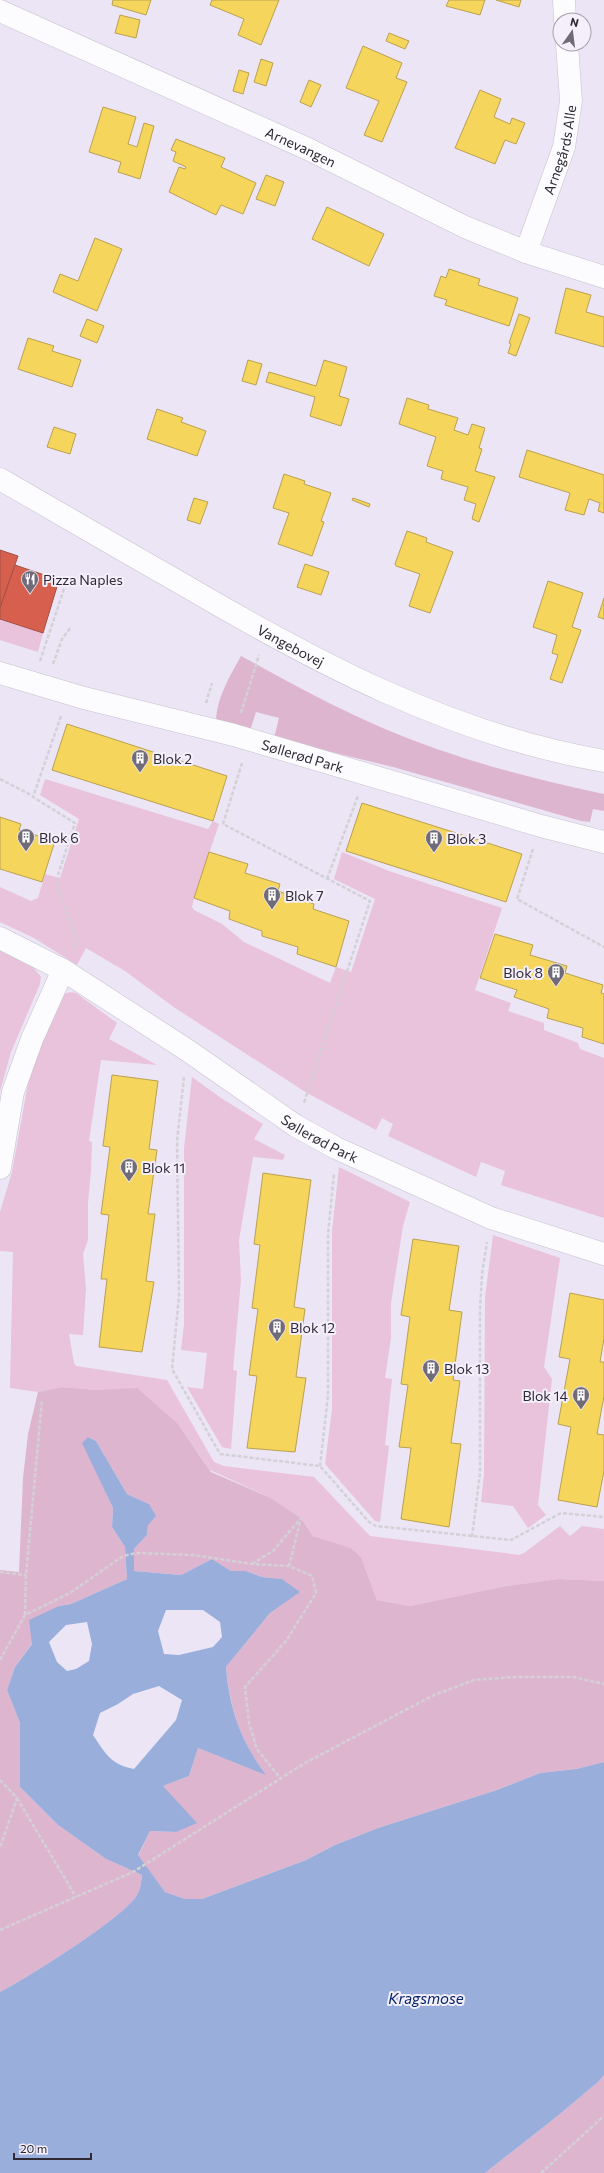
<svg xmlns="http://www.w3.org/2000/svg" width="604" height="2173" font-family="Commissioner,sans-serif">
<rect width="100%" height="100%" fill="#ece5f5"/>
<g fill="#e9c2db">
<path d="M0 619 43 633 38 652 0 640Z"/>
<path d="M45 779 208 829 213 821 219 824 194 898 192 907 194 910 222 924 244 942 330 983 336 967 351 972 375 899 334 879 342 852 389 871 502 908 475 990 511 1003 508 1011 544 1023V1030L578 1043 580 1049 604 1058V1218L501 1185 505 1171 481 1162 476 1177 388 1136 393 1124 382 1118 376 1130 307 1093 175 1008 125 971 86 948 77 965 34 938 0 922V887L31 901 38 898 45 874 60 878 79 819 40 795Z"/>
<path d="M0 951 33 967 41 977 40 984 11 1052 0 1091Z"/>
<path d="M70 992 76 993 117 1023 109 1039 157 1065 101 1060 89 1141 92 1142 91 1171 88 1203V1240L83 1254 86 1288 83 1335 69 1334 74 1363 76 1366 167 1380 214 1462 224 1466 314 1477 370 1536 519 1555 524 1553 560 1526 570 1536 582 1526 604 1529V1581L559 1579 506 1586 410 1606 377 1600 361 1557 351 1548 313 1536 301 1518 271 1498 210 1470 178 1424 98 1390 62 1387 38 1392 10 1388 13 1252 0 1251V1212L12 1172 29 1078 49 1024 64 994Z"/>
<path d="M192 1077 221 1098 263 1124 254 1139 285 1155 283 1160 253 1157 239 1240 241 1280 233 1370 237 1371 231 1449 222 1447 187 1387 203 1389 207 1353 181 1350 184 1325V1148Z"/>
<path d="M339 1167 410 1202 403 1226 391 1303V1338L385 1378 392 1379 385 1445 389 1446 380 1522 375 1521 325 1464 332 1409V1231Z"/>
<path d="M493 1235 560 1258 544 1367 552 1379 538 1505 546 1515 528 1528 513 1506 481 1502 484 1474 485 1297Z"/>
</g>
<g fill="#deb5cf">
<path d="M241 656C278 676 315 697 354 715 433 753 519 776 604 794V811L593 809 590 822 581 821 393 767 274 738 279 718 256 712 250 731 216 721C217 697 230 676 241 656Z"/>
<path d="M62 1387 98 1390 137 1388 178 1424 211 1472 271 1498 301 1518 313 1536 351 1548 361 1557 377 1600 410 1606 506 1586 559 1579 604 1581V1762L576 1769 540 1773 497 1790 378 1828 335 1845 306 1860 202 1899H185L165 1892 138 1856 150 1831 176 1832 163 1786 189 1776 198 1748 265 1774C241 1743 229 1706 226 1667L270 1613 299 1592 282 1579 262 1577 246 1571H231L212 1559 181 1575 134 1571V1549L147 1535 149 1504 127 1494 96 1441 88 1437 101 1482 113 1508 112 1527 125 1547 127 1579 71 1604 59 1606 15 1667 7 1690 20 1723V1787L58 1825 106 1859 142 1875C141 1881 141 1888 138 1893 130 1914 24 1980 0 1992V1570L19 1572 23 1478 28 1434 38 1392Z"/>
<path d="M604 2075V2173H485L560 2114 598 2082Z"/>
</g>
<path fill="#9aaedb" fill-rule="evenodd" d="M88 1437 96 1441 127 1494 149 1504 156 1516 148 1525 147 1535 134 1549V1571L181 1575 212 1559 231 1571H246L262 1577 282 1579 300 1592 270 1613 226 1667C229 1708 241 1742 266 1775L198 1748 189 1776 163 1786 197 1823 176 1832 150 1831 138 1855 165 1892 185 1899H202L306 1860 335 1845 378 1828 497 1790 540 1773 576 1769 604 1762V2075L598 2082 560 2114 485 2173H0V1992C24 1980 130 1914 138 1893 141 1888 141 1881 142 1875L106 1859 58 1825 20 1787V1723L7 1690 15 1667 32 1644 29 1620 59 1606 71 1604 127 1579 125 1547 112 1527 113 1508 82 1443ZM166 1610H203L220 1622 222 1637 213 1647 179 1655 164 1654 158 1631ZM87 1622 92 1644 89 1661 76 1669 67 1671 57 1662 49 1642 66 1625ZM159 1686 182 1700 176 1720 134 1769C110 1764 106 1754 93 1735L100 1713 118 1704 133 1694Z"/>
<g fill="#f6d55c" stroke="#baa150">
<path d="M113 0H151L146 15 112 5Z"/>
<path d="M212 0H279L261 45 238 35 244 19 210 5Z"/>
<path d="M449 0H485L480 15 446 6Z"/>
<path d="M496 0H521L519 7Z"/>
<path d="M120 15 140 20 136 38 115 33Z"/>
<path d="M389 33 409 41 405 49 386 41Z"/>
<path d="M363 46 402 63 396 78 407 82 382 142 364 135 379 101 346 88Z"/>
<path d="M261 59 273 63 266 86 254 82Z"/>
<path d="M239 70 249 73 243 94 233 91Z"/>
<path d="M309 80 321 85 311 107 300 102Z"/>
<path d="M480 90 501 99 494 117 510 124 512 118 525 123 516 144 505 140 495 164 455 148Z"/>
<path d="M103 107 136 117 128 144 137 147 144 123 154 126 140 179 118 172 121 162 89 152Z"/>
<path d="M176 139 225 158 221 167 256 183 243 214 221 205 216 215 169 192 179 167 185 169 186 167 173 161 176 152 171 150Z"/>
<path d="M266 175 284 182 275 206 256 199Z"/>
<path d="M327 207 384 234 369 266 312 239Z"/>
<path d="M95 238 122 249 97 311 53 292 60 274 78 281Z"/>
<path d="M449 269 480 279 478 285 518 298 509 326 445 305 447 300 434 296 441 276 446 278Z"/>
<path d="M566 288 591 295 586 312 604 317V347L555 333Z"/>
<path d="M519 314 530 318 516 356 508 353 511 344 509 343Z"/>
<path d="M87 319 104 326 97 343 80 336Z"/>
<path d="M28 338 54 346 52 351 81 360 72 387 18 369Z"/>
<path d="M248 360 262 364 256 385 242 381Z"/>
<path d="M324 360 347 367 339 396 349 399 341 426 310 416 315 397 266 382 269 372 316 386Z"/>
<path d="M407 398 429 405 428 409 458 418 454 430 468 435 472 424 485 428 479 448 482 449 475 471 495 477 479 522 472 519 476 504 464 500 468 487 441 479 443 471 427 466 436 437 399 424Z"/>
<path d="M157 409 183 418 181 422 206 431 197 456 147 439Z"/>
<path d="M54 427 76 434 70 454 47 447Z"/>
<path d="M527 450 604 475V513L598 511 600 503 589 499 584 515 565 510 570 493 519 477Z"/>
<path d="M284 474 305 481 304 484 331 493 321 521 324 522 312 556 278 544 289 513 273 508Z"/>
<path d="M194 498 208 502 200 524 187 520Z"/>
<path d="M353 498 370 504 369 507 352 500Z"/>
<path d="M407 531 427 538 426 542 453 552 430 613 409 606 420 574 396 566 395 564Z"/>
<path d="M305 564 329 572 321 595 297 587Z"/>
<path d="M548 581 583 593 572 627 581 630 562 683 550 679 558 655 552 653 557 635 533 627Z"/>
<path d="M604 598V619L598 617Z"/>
<path d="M67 724 227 776 213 821 52 770Z"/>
<path d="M362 803 522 854 506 902 346 851Z"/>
<path d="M0 817 21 824 19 830 55 841 42 882 0 869Z"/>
<path d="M209 852 248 864 245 873 280 884 278 891 314 904 313 909 349 921 336 967 297 954 298 947 262 936V931L229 919 230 911 194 898Z"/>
<path d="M495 934 533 945 530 955 567 966 565 973 603 985 601 993 604 994V1044L582 1037 583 1028 547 1018 549 1009 514 997 517 990 480 978Z"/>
<path d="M112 1075 158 1081 149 1149 157 1150 148 1214H155L146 1281 154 1282 142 1352 99 1347 107 1279H101L109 1215 101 1214 110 1147 103 1146Z"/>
<path d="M263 1173 311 1180 294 1307 305 1309 296 1377 306 1378 295 1452 247 1448 257 1376 249 1375 258 1309 252 1308 260 1245 254 1244Z"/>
<path d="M413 1239 459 1246 449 1310 462 1312 453 1380 460 1381 451 1443 461 1444 449 1527 401 1519 411 1448 399 1447 408 1385 401 1384 410 1317 401 1315Z"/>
<path d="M570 1293 604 1300V1338L600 1362H604V1396L597 1434 604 1435V1471L597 1507 558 1500 571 1427 558 1424 570 1359 559 1357Z"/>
</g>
<g fill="#d6604d" stroke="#a45046">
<path d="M0 550 18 556 0 608Z"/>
<path d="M15 565 59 580 43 633 0 619V608Z"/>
</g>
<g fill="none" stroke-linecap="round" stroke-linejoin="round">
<g stroke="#c6c1cd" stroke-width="23">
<g id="minor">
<path d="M564 0 565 20"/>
<path id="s1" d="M0 11 308 149 465 227 526 252 604 277"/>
<path id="s2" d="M526 252 564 147 571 101 567 44"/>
<path id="s3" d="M0 479C61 514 122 550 184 585 315 662 452 735 604 761"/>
<path id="s4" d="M0 673 84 698 234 735 541 826 604 842"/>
<path id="s5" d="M0 938 63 970 187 1050 296 1126 336 1148 491 1218 604 1254"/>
<path d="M0 1168 13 1092 32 1039 63 970"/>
</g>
</g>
<g stroke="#d3d1d6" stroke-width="2.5" stroke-dasharray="4 2" stroke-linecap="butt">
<path d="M40 661 66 583"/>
<path d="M53 664 62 639 71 627"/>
<path d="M206 703 212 683"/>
<path d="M241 713 259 655"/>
<path d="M61 716 33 797 75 823 56 881 77 942 74 949"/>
<path d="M242 763 223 824 370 901 304 1103"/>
<path d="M0 779 33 796"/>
<path d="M533 849 517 899 604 947"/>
<path d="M327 879 358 796"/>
<path d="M184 1077 177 1141 179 1296 172 1369 220 1454 320 1466 369 1522 376 1526 511 1540 561 1513 604 1517"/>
<path d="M320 1466 328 1396V1234L334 1173"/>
<path d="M472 1537 480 1473V1310L482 1274 487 1242"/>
<path d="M252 1564 273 1551 301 1518 289 1566"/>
<path d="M0 1572 26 1575"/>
<path d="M25 1615 26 1575 42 1400"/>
<path d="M0 1660 25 1615 70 1593 123 1556 136 1553 194 1555 252 1564 289 1566 312 1576 316 1593 286 1641 245 1687 249 1723 257 1749 280 1778"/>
<path d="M0 1780 17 1798 0 1848"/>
<path d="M17 1798 76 1897"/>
<path d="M0 1930 133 1872 305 1763 434 1695 474 1680 515 1677H573L604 1684"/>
<path d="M541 2173 604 2116"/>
</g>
<use href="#minor" stroke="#fcfbfe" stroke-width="22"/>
</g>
<defs>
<g id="restaurant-pin" transform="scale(0.9)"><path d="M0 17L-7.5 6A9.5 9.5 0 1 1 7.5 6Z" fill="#706b78" stroke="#f4effb"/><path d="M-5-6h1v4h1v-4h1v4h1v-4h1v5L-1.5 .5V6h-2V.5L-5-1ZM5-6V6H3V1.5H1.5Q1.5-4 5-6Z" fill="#fff"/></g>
<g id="building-pin" transform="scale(0.9)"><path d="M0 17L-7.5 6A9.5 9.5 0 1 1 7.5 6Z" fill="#706b78" stroke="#f4effb"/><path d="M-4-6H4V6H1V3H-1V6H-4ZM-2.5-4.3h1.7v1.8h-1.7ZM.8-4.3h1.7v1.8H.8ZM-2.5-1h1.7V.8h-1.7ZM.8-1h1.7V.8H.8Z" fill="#fff"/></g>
</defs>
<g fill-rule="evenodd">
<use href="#restaurant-pin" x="30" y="579"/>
<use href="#building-pin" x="140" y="758"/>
<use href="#building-pin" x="26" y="837"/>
<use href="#building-pin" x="434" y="838"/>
<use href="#building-pin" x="272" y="895"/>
<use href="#building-pin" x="556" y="972"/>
<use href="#building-pin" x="129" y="1167"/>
<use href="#building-pin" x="277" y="1327"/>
<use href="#building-pin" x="431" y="1368"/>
<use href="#building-pin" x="581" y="1395"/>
</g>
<g text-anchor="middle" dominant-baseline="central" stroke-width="4" stroke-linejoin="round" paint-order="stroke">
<g font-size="14" fill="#2e2934" stroke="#f4effb">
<text stroke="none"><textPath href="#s1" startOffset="330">Arnevangen</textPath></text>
<text stroke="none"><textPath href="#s2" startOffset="108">Arnegårds Alle</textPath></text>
<text stroke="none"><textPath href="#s3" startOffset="335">Vangebovej</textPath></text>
<text stroke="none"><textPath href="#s4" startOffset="314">Søllerød Park</textPath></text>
<text stroke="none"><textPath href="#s5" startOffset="378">Søllerød Park</textPath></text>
</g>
<g font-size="14" fill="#2e2934" stroke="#f4effb" text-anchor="start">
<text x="43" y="579">Pizza Naples</text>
<text x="153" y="758">Blok 2</text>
<text x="39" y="837">Blok 6</text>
<text x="447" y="838">Blok 3</text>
<text x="285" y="895">Blok 7</text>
<text x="543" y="972" text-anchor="end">Blok 8</text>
<text x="142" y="1167">Blok 11</text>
<text x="290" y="1327">Blok 12</text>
<text x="444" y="1368">Blok 13</text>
<text x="568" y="1395" text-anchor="end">Blok 14</text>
</g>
<g font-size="15" font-style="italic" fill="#042568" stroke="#f4effb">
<text x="426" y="1998">Kragsmose</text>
</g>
</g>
<g transform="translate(572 32) rotate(14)"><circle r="19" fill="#f4effb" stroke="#a5a0ab"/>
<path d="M0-3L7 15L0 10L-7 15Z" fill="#706b78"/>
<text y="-6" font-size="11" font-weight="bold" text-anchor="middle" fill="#2e2934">N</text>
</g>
<path d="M14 2153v6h77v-6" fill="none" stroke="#2e2934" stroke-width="2"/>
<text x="20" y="2153" font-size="12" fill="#2e2934" stroke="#f4effb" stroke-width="3" paint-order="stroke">20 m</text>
</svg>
